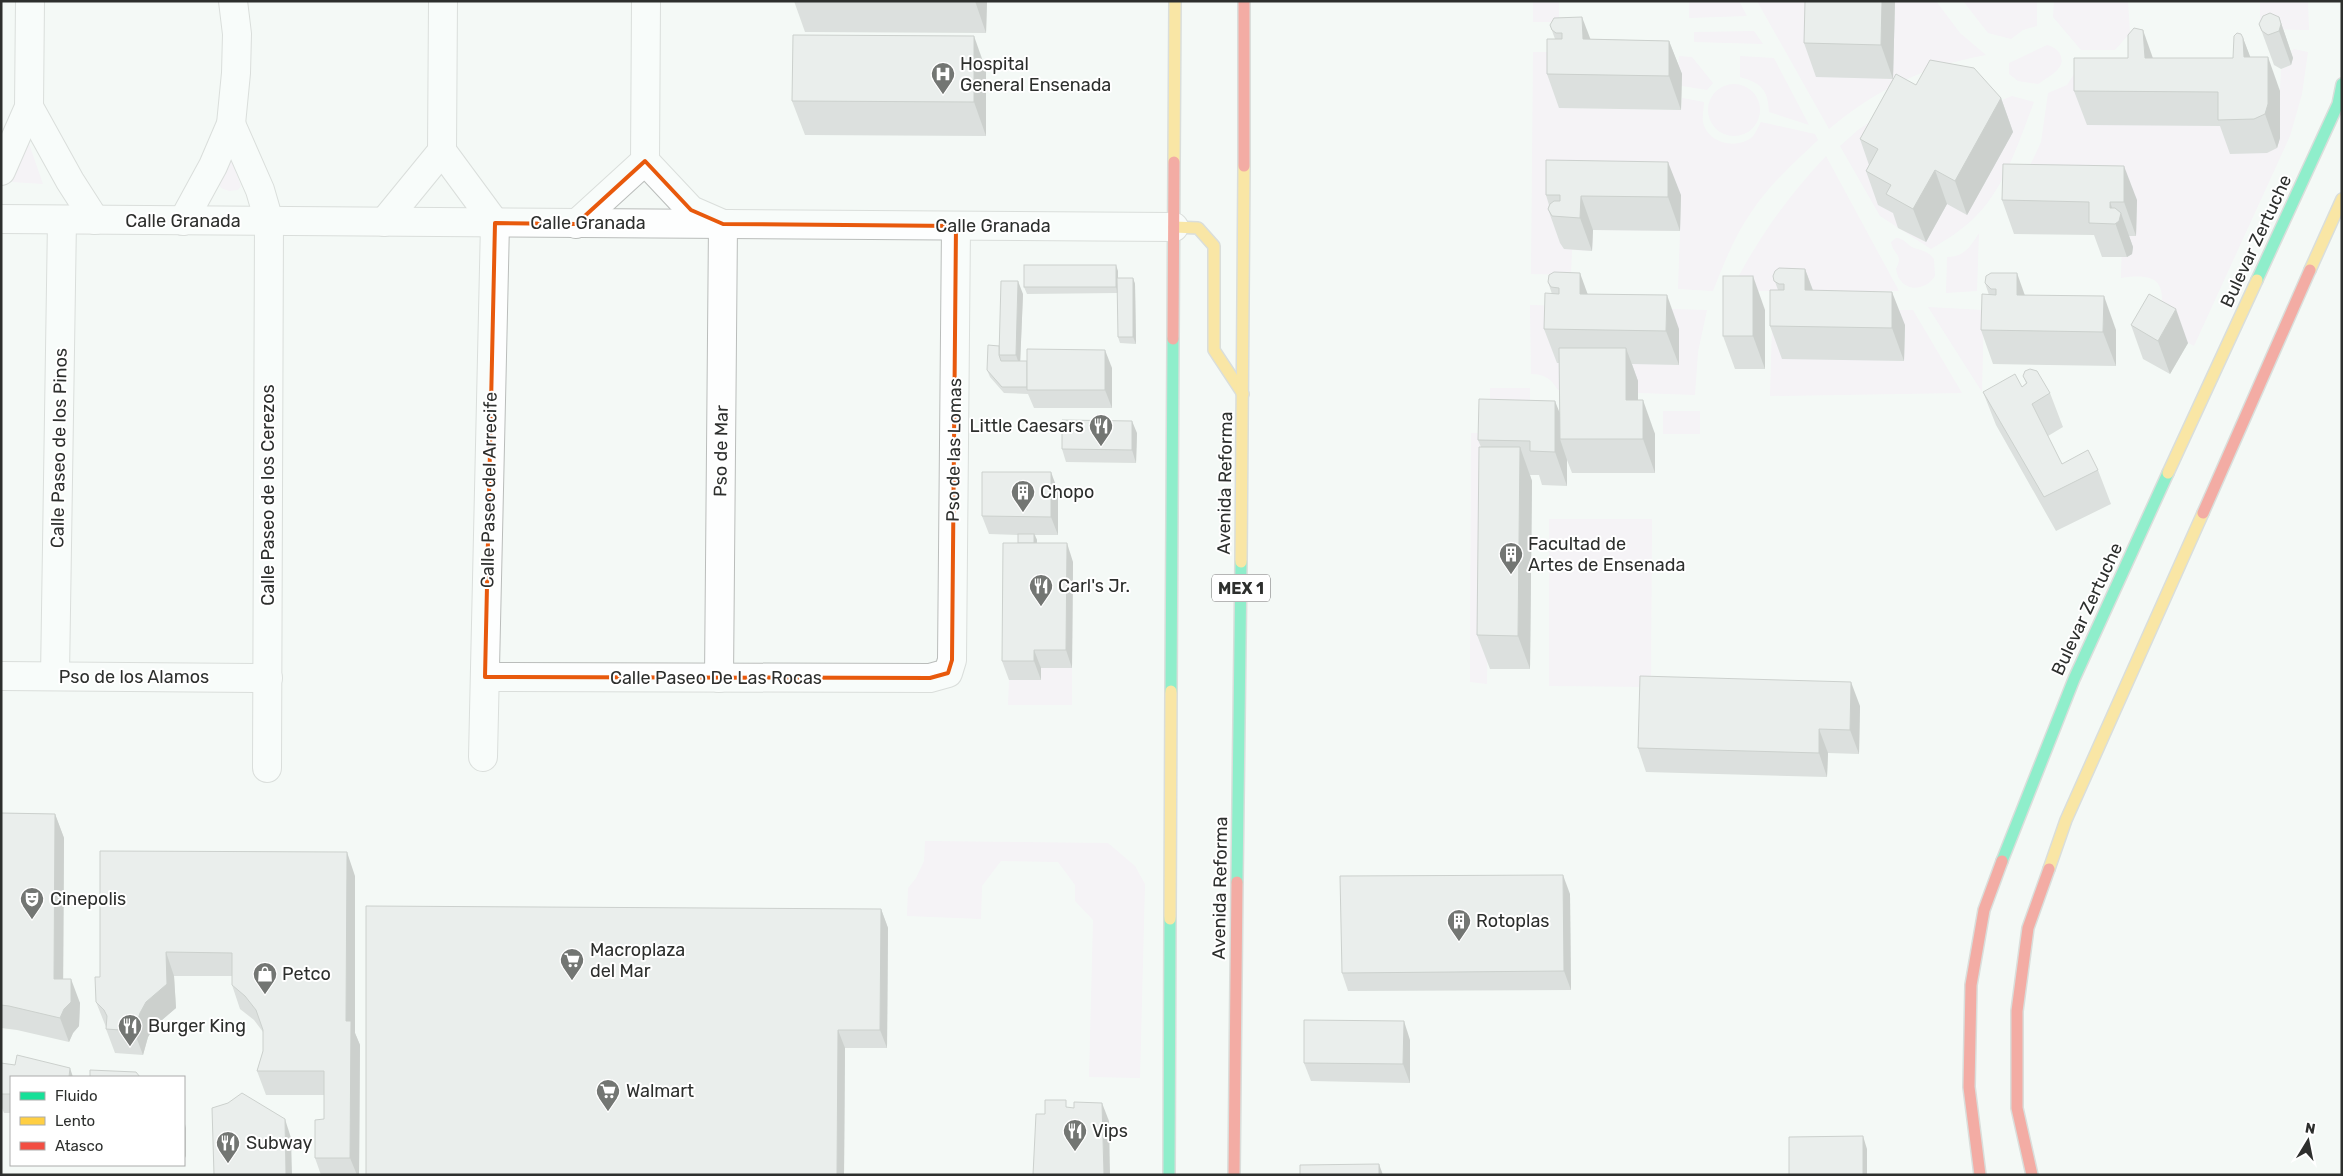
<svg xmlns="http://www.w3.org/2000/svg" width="2343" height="1176" font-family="Rubik,sans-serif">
<rect width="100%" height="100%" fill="#f4f9f6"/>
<g fill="#f5eaf7">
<rect x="1533" y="1" width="26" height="21"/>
<path d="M1689 1H1739L1747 16 1689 18Z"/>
<path d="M1757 1H1936L1960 33 1986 55C1925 66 1877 89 1829 129Z"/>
<path d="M1963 1H2037V26L2023 30 2011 39 1988 33Z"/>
<path d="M2054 1H2128L2130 33 2115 50H2081L2053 17Z"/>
<path d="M2260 1H2308L2309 30 2260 29Z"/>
<path d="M1754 31 1763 44 1694 42V32Z"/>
<path d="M2047 45C2058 47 2067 59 2058 69 2054 74 2044 80 2038 84L2018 81 2009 74V63Z"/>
<path d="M2294 49 2308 52 2302 94 2290 136 2194 346 2161 327C2163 290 2168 271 2121 278L2122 236 2015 198 2041 142 2048 93 2067 85 2076 71 2280 91 2281 69 2291 65 2293 58 2291 51Z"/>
<path d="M1533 52H1566L1560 108 1681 110 1682 98 1704 102C1704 108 1702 116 1703 122 1707 142 1734 150 1751 138 1755 135 1758 127 1761 122L1815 134 1818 140C1795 162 1770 184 1752 211 1735 235 1724 263 1713 291L1678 289 1680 231 1593 230 1592 251 1572 250 1571 275 1531 274Z"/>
<path d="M1679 56 1692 57 1713 83 1707 90 1682 86V75L1678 74Z"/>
<path d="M1740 56 1774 58 1809 125 1769 112C1768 89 1761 83 1740 77Z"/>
<circle cx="1734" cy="110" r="26"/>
<path d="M2012 96 2034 102C2019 141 2004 191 1972 220 1959 232 1946 240 1931 249L1880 216 1840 146 1858 130 1880 115 2000 101Z"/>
<path d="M26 135 43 184 12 182Z"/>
<path d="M228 151 241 186 238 190 229 191 221 188 216 180Z"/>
<path d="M1826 156 1899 291H1731C1756 241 1787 197 1826 156Z"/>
<path d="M1979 233 1977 291 1946 293 1947 257C1964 257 1970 247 1979 233Z"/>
<path d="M1896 238C1904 238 1907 245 1914 248 1923 251 1928 251 1934 259L1935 276C1923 294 1899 291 1896 269 1904 254 1893 255 1891 242Z"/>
<path d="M1530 305 1707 310 1698 352 1695 395 1558 390C1551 379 1545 374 1531 374Z"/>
<path d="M1928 307 1984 310 1982 392Z"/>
<path d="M1817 310H1913L1962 393 1770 396 1772 325Z"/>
<rect x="1490" y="388" width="40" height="38"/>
<rect x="1663" y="411" width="37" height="23"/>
<path d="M1471 433H1489L1487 684 1470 682Z"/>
<path d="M1549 519H1652L1651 687 1549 686Z"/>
<path d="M1041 668H1072V705H1008L1009 680H1041Z"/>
<path d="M925 841 1108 843 1135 866 1145 884 1140 1078 1089 1077 1093 920 1075 901V885L1058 862 1001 861 982 886 981 919 907 916 908 888 916 878 924 861Z"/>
</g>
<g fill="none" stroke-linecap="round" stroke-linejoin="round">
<g stroke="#babdbb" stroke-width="30">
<g id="street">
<path d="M29 107 70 181 95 220"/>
<path d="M231 124 260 190 269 221 267 768"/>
<path d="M442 151 495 223 483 757"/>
<path d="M442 151 443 1"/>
<path d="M645 161 691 210 723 224 719 678"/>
<path d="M1 171 29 107 30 1"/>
<path d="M1 219 1174 227"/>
<path d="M183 221 213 166 231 124 236 73 237 34 233 1"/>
<path d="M384 222 442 151"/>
<path d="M576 224 645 161 646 1"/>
<path d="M1 676 268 678"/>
<path d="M55 676 62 220"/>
<path d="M485 677 930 678 948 673 952 660 956 226"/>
</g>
</g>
<g stroke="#babdbb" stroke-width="14">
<g id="fast">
<path d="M2257 280 2338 104 2342 84"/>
<path d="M1171 691 1173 339"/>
<path d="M2002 861 2074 679 2168 473"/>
<path d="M1237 882 1241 562"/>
<path d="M1169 1175 1170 919"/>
</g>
</g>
<g stroke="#babdbb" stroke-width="14">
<g id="slow">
<path d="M1174 162 1175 1"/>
<path d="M1174 227 1198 228 1214 246V350L1243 394"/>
<path d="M2310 270 2342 199"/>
<path d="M2168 473 2257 280"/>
<path d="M1241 562 1244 166"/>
<path d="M2049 869 2066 820 2203 513"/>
<path d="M1170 919 1171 691"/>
</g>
</g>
<g stroke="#babdbb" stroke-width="14">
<g id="jam">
<path d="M1244 166V1"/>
<path d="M1173 339 1174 162"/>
<path d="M2203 513 2310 270"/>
<path d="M1234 1175 1237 882"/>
<path d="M1980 1175 1969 1087 1971 985 1984 910 2002 861"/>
<path d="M2032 1175 2017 1108V1011L2028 928 2049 869"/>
</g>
</g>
<use href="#street" stroke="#fdfefe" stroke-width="28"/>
<use href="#fast" stroke="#16e098" stroke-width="11"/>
<use href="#slow" stroke="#ffcf43" stroke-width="11"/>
<use href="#jam" stroke="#f24e42" stroke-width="11"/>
</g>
<g fill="#bec2c0">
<path d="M794 1H987L986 33 805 32Z"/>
<path d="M1895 1 1893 78 1916 85 2001 98 2013 132 1967 215 1947 204 1926 242 1898 228 1893 213 1878 205 1866 171 1869 165 1860 139 1893 79 1816 77 1804 43Z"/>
<path d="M2279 17 2293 58 2291 65 2281 69 2274 65 2259 24Z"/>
<path d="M1550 25 1590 39 1669 41 1682 74 1681 110 1559 108 1547 74 1555 39Z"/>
<path d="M2243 38 2250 57 2280 91V138L2277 148 2267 153 2230 154 2220 126 2087 125 2074 91 2153 58H2233Z"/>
<path d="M986 70V136L805 135 792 101Z"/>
<path d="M1546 195H1681L1680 231 1593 230 1592 251 1564 249 1560 243 1548 209 1549 205Z"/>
<path d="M2002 200H2137L2136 236H2129L2133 247 2132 254 2127 257H2102L2094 235 2014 234Z"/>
<path d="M1805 269 1813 290 1905 325 1904 361 1782 359 1770 326 1778 290 1773 276Z"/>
<path d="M1118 271V278H1133L1135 284 1136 344 1120 343 1118 337V293L1027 294 1024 287Z"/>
<path d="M1548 282 1588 294 1679 329V365L1632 364 1638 381V400L1655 434V473H1572L1567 460V486L1542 485 1539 475H1530L1532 481 1530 669H1490L1477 635 1481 447 1478 440 1560 412 1559 363H1557L1544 329 1552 294Z"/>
<path d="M1985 283 2025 295 2116 330V366L1993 364 1981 330 1989 295Z"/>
<path d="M1023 294 1020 361 1112 368V408H1034L1028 394 1004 393 990 377 987 370Z"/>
<path d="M1765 310V369H1735L1723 336Z"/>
<path d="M2131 325 2188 343 2170 374 2143 359Z"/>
<path d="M2023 376 2050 393 2063 427 2048 436 2062 464 2098 470 2111 504 2056 531 1996 425 1983 392 2022 387 2026 383Z"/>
<path d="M1137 433 1136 463 1066 462 1062 449Z"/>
<path d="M1058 491V535H1035L1037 540 1036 543 1073 562 1072 668H1041V680H1009L1002 661 1018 543V535L989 534 982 516Z"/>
<path d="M1860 706 1859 754 1828 753 1827 777 1646 772 1638 748Z"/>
<path d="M1 813 55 814 64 838 63 979 80 1003 79 1026 73 1033 69 1042 17 1030 1 1028Z"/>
<path d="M355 876V1033L360 1045 359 1175H321L315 1158 324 1119V1095H266L257 1071 263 1051V1032L254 1020 240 1009 232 985V976H174L176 1008 155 1026 148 1037 143 1055 115 1053 106 1029V1027L96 1002 100 977Z"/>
<path d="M1570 894 1571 990 1348 991 1342 973Z"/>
<path d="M881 909 888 928 887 1048H845L844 1175H366Z"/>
<path d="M1410 1040V1083L1311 1081 1304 1063Z"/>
<path d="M1 1063 11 1077V1113H4L1 1106Z"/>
</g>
<g fill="#9b9e9c">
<path d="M975 1H987L986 33Z"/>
<path d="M1882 1H1895L1893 79 1881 45Z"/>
<path d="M1582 17 1595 51 1583 39Z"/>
<path d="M2279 17 2293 58 2291 65 2279 31Z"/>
<path d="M2143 30 2155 64 2145 58Z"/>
<path d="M974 36 986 70V136L974 102Z"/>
<path d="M2243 38 2256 72 2244 57Z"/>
<path d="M1669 41 1682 74 1681 110 1669 76Z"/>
<path d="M2268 57 2280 91V138L2277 148 2265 114Z"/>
<path d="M2001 98 2013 132 1967 215 1955 181Z"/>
<path d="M1668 162 1681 195 1680 231 1668 197Z"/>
<path d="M2124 166 2137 200 2136 236 2124 202Z"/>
<path d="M1935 170 1947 204 1926 242 1913 209Z"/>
<path d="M1581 196 1593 230 1592 251 1580 218Z"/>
<path d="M2110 202 2117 222 2121 213 2133 247 2132 254 2127 257 2110 208Z"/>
<path d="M1116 265 1118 271V293L1116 287Z"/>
<path d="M1805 269 1817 302 1805 290Z"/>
<path d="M1580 273 1592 306 1580 294Z"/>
<path d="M2017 273 2029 307 2017 295Z"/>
<path d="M1753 276 1765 310V369L1753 336Z"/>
<path d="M1133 278 1135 284 1136 344 1133 337Z"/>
<path d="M1018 281 1023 294 1020 367 1016 355Z"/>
<path d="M1892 292 1905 325 1904 361 1892 328Z"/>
<path d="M1667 295 1679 329V365L1666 331Z"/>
<path d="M2104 296 2116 330V366L2103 332Z"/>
<path d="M2176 309 2188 343 2170 374 2158 341Z"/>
<path d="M1626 348 1638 381V434L1626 400Z"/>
<path d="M1105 350 1112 368V408L1105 390Z"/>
<path d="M1643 400 1655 434V473L1643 439Z"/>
<path d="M1555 401 1568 434 1560 439 1567 460V486L1555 452Z"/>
<path d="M1132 421 1137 433 1136 463 1132 450Z"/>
<path d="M1520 447 1532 481 1530 669 1518 636Z"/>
<path d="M1051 472 1058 491V535L1051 517Z"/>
<path d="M1034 534 1037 540 1036 562 1034 555Z"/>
<path d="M1067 543 1073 562 1072 668 1066 650Z"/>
<path d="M1034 650 1041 668V680L1034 661Z"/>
<path d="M1851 682 1860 706 1859 754 1850 730Z"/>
<path d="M1819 729 1828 753 1827 777 1819 753Z"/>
<path d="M55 814 64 838 63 1003 54 979Z"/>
<path d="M347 852 355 876V1033L360 1045 359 1175H357L350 1158 346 1021Z"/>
<path d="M1563 875 1570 894 1571 990 1564 971Z"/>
<path d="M881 909 888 928 887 1048 880 1030Z"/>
<path d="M166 952 174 976 176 1008 155 1026 148 1037 143 1055 134 1031 140 1013Z"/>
<path d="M71 979 80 1003 79 1026 73 1033 69 1042 60 1018Z"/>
<path d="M1404 1021 1410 1040V1083L1403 1064Z"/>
<path d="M838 1030 845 1048 844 1175H837Z"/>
<path d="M70 1068 73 1077H69Z"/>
<path d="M1102 1103 1109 1121 1110 1175H1104Z"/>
<path d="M285 1119 291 1138 292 1175H286Z"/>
<path d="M184 1120 186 1128V1156L184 1160Z"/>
<path d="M1863 1136 1867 1149V1175H1863Z"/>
<path d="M1379 1164 1383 1175H1379Z"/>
</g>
<g fill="#dde1df" stroke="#9b9e9c">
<path d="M1805 1H1882L1881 45 1804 43Z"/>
<path d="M2270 13 2279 17 2281 24 2279 31 2268 35 2262 31 2259 24 2263 16Z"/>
<path d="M1582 17 1583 39 1669 41V76L1547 74V39H1562V33H1556L1552 30 1550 25 1554 18Z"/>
<path d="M2134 28 2143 30 2145 58H2233L2234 36 2237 33 2241 34 2243 38 2244 57H2268V104L2265 114 2254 119 2218 120V92L2074 91V58H2128V35Z"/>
<path d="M793 35 974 36V102L792 101Z"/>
<path d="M1930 60 1974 68 2001 98 1955 181 1935 170 1913 209 1886 194 1891 185 1866 171 1878 149 1860 139 1896 74 1916 85Z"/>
<path d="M1546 160 1668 162V197L1581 196 1580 218 1552 216 1548 209 1550 204 1554 201H1560V195H1546Z"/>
<path d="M2003 164 2124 166V202H2110V208H2115L2121 213 2119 221 2115 224 2089 223V202L2002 200Z"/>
<rect x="1024" y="265" width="92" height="22"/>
<path d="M1779 268 1805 269V290L1892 292V328L1770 326V290H1784V284H1779L1774 281 1773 276 1775 271Z"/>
<path d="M1554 272 1580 273V294L1667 295 1666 331 1544 329 1545 293 1559 294V288L1551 287 1548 282 1549 275Z"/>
<path d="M1991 273H2017V295L2104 296 2103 332 1981 330 1982 294 1996 295V289H1991L1985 283 1986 276Z"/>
<rect x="1723" y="276" width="30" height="60"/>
<path d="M1117 278H1133V337H1118Z"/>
<path d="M1001 281H1018L1016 355H999Z"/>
<path d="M2149 294 2176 309 2158 341 2131 325Z"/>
<path d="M988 345 999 346V355L1001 361H1027V387H1002L987 370Z"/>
<path d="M1559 348H1626V400H1643V439H1560Z"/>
<path d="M1027 349 1105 350V390H1027Z"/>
<path d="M2030 369 2037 371 2050 393 2032 404 2062 464 2088 450 2098 470 2044 497 1983 392 2015 374 2022 387 2027 383 2023 376 2025 371Z"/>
<path d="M1479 399 1555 401V452L1530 451V441L1478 440Z"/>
<path d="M1062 420 1132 421V450L1062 449Z"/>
<path d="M1479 447H1520L1518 636 1477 635Z"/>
<path d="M982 472H1051V517L982 516Z"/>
<rect x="1018" y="534" width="16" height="9"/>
<path d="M1003 543H1067L1066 650H1034V661H1002Z"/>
<path d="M1640 676 1851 682 1850 730 1819 729V753L1638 748Z"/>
<path d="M1 813 55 814 54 979H71V1002L64 1009 60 1018 9 1006 1 1005Z"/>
<path d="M100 851 347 852 346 1021H351L350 1158H315V1120L324 1119V1071H257L263 1051V1030L256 1010 245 996 232 985V953L166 952 167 984 146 1002 140 1013 134 1031 106 1029 107 1016 104 1010 96 1002 95 977H100Z"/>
<path d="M1563 875 1564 971 1342 973 1340 876Z"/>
<path d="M366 906 881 909 880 1030H838L837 1175H366Z"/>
<path d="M1304 1020 1404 1021 1403 1064 1304 1063Z"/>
<path d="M17 1055 70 1068 69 1077H11V1094H1V1063L15 1065Z"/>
<path d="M90 1070 136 1072 140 1077H90Z"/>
<path d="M242 1093 285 1119 286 1175H214L212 1108 228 1103Z"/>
<path d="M1045 1100H1066V1107L1074 1108V1102L1102 1103 1104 1175H1033L1036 1114H1045Z"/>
<path d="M1863 1136V1175H1789V1137Z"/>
<path d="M1379 1164V1175H1300V1165Z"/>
</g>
<path d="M0 0H2343V1176H0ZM645 161 691 210 723 224 956 226 952 660 948 673 930 678 485 677 495 223 576 224Z" fill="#f4f9f6" fill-opacity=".55" fill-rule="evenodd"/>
<path fill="none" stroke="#e8590c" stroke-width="4" stroke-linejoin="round" d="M645 161 691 210 723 224 956 226 952 660 948 673 930 678 485 677 495 223 576 224Z"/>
<defs>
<g id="hospital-pin" transform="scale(1.25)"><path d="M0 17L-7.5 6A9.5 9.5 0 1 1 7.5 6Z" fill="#737673" stroke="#fff"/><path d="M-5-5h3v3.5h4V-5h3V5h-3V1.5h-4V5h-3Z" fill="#fff"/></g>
<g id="restaurant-pin" transform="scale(1.25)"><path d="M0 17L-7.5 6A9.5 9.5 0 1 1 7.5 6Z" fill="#737673" stroke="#fff"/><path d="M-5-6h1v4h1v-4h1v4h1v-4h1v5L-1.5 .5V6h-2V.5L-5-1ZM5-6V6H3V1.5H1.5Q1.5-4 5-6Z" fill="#fff"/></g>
<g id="building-pin" transform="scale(1.25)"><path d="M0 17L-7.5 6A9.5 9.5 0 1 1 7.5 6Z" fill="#737673" stroke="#fff"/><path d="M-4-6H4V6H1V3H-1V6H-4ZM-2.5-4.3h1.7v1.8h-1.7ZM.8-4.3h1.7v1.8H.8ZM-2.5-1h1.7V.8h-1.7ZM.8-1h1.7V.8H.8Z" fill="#fff"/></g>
<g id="theatre-pin" transform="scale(1.25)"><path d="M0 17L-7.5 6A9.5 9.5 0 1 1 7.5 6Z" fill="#737673" stroke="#fff"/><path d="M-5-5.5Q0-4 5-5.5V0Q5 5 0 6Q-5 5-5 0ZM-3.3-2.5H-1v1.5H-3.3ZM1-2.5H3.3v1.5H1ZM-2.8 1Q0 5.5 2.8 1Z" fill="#fff"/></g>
<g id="supermarket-pin" transform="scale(1.25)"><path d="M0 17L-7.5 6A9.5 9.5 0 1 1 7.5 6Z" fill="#737673" stroke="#fff"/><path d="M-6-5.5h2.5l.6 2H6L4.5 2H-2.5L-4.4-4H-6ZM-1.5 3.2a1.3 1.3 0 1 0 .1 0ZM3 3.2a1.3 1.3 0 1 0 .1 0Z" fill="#fff"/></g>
<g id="shop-pin" transform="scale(1.25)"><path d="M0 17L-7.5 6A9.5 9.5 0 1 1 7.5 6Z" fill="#737673" stroke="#fff"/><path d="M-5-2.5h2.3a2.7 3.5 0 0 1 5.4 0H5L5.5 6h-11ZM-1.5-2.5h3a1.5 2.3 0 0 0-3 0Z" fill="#fff"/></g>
</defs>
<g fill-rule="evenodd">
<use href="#hospital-pin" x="943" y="74"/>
<use href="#restaurant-pin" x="1101" y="426"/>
<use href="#building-pin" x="1023" y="492"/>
<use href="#building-pin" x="1511" y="554"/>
<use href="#restaurant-pin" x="1041" y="586"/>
<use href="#theatre-pin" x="32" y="899"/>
<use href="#building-pin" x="1459" y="921"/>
<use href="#supermarket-pin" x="572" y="960"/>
<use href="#shop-pin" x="265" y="974"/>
<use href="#restaurant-pin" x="130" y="1026"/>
<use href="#supermarket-pin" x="608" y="1091"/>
<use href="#restaurant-pin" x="1075" y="1131"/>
<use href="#restaurant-pin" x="228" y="1143"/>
</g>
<g text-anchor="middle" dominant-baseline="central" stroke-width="4" stroke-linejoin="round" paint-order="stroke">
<rect fill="#fff" stroke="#6c6d6c" stroke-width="1" x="1212" y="574.5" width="58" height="27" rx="4"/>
<g font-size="16" font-weight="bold" fill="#2d2f2d">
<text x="1241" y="588">MEX 1</text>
</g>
<g font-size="18" fill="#2d2f2d" stroke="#fff" text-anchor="start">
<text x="960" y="64">Hospital<tspan x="960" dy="21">General Ensenada</tspan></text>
<text x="1084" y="426" text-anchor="end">Little Caesars</text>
<text x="1040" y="492">Chopo</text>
<text x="1528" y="544">Facultad de<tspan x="1528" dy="21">Artes de Ensenada</tspan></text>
<text x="1058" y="586">Carl's Jr.</text>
<text x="50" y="899">Cinepolis</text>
<text x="1476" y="921">Rotoplas</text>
<text x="590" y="950">Macroplaza<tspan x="590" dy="21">del Mar</tspan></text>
<text x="282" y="974">Petco</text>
<text x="148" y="1026">Burger King</text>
<text x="626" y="1091">Walmart</text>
<text x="1092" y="1131">Vips</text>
<text x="246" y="1143">Subway</text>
</g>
<g font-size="18" fill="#2d2f2d" stroke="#fff">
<text x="183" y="221">Calle Granada</text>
<text x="588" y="223">Calle Granada</text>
<text x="993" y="226">Calle Granada</text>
<text transform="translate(2256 241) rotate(-65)">Bulevar Zertuche</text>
<text transform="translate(59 448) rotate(-89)">Calle Paseo de los Pinos</text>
<text transform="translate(954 450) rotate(-89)">Pso de las Lomas</text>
<text transform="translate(721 451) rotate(-89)">Pso de Mar</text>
<text transform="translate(1225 483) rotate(-89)">Avenida Reforma</text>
<text transform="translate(489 490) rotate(-89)">Calle Paseo del Arrecife</text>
<text transform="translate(268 495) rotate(-90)">Calle Paseo de los Cerezos</text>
<text transform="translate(2087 609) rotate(-65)">Bulevar Zertuche</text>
<text x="134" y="677">Pso de los Alamos</text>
<text x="716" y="678">Calle Paseo De Las Rocas</text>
<text transform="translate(1220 888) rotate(-89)">Avenida Reforma</text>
</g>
</g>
<rect width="2343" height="1176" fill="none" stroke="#2d2f2d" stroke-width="5"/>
<rect x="10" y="1076" width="175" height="90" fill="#ffffff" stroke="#abacab"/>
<rect x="20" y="1092" width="25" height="8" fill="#16e098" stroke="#abacab"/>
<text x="55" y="1101" font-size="15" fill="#2d2f2d">Fluido</text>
<rect x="20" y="1117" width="25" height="8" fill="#ffcf43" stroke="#abacab"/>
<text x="55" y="1126" font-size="15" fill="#2d2f2d">Lento</text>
<rect x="20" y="1142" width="25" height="8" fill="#f24e42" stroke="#abacab"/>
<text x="55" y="1151" font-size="15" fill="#2d2f2d">Atasco</text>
<g transform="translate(2308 1141) rotate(10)" stroke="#ffffff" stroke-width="4" paint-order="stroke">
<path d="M0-4L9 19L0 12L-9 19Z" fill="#2d2f2d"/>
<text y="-8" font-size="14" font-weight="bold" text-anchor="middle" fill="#2d2f2d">N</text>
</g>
</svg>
